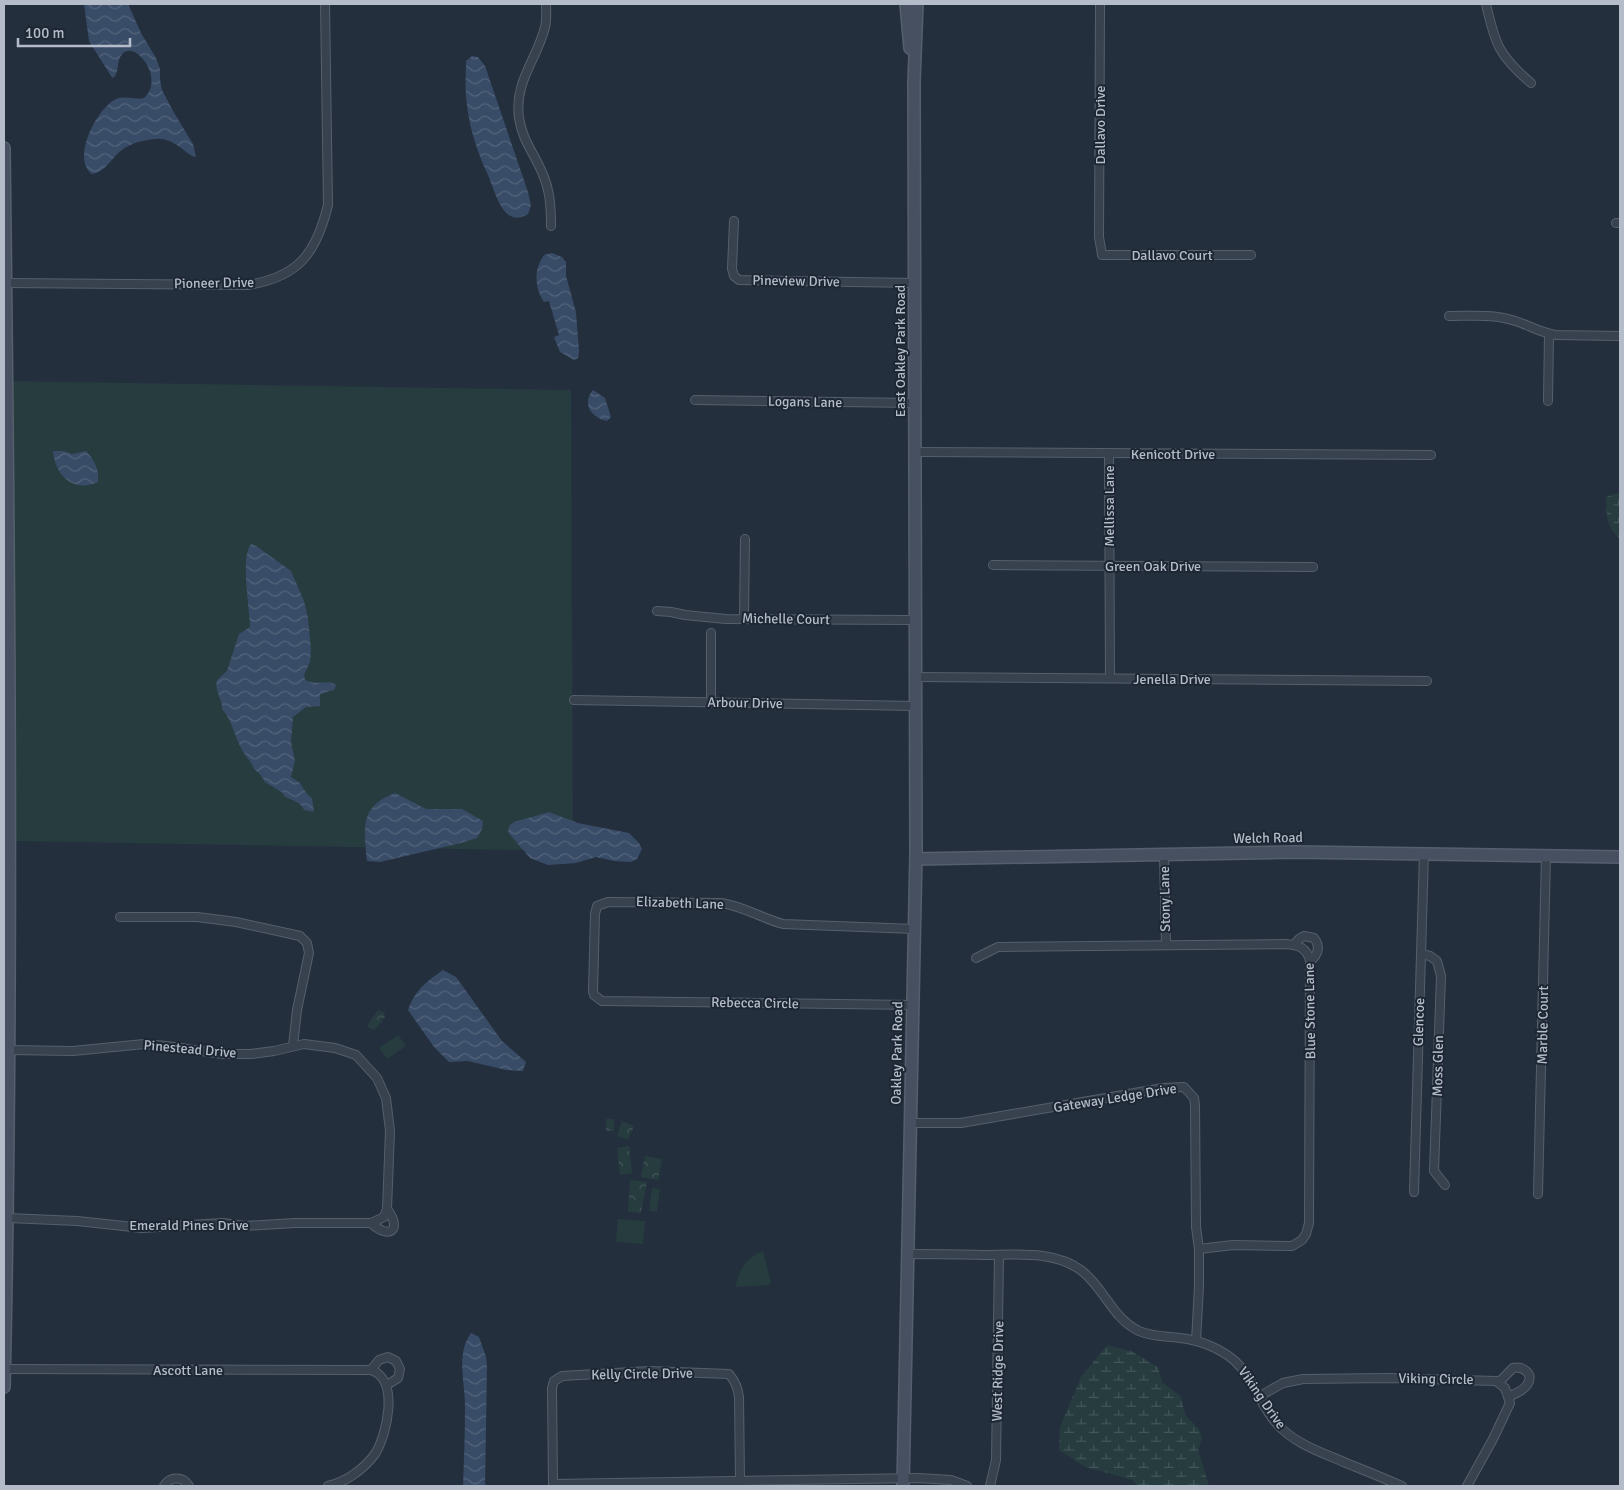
<svg xmlns="http://www.w3.org/2000/svg" width="1624" height="1490" font-family="Signika,sans-serif">
<defs>
<pattern id="wetland-marsh" width="20" height="14" patternUnits="userSpaceOnUse" patternTransform="scale(1.25)"><rect width="20" height="14" fill="#263c3f"/><path d="M1 5h8M5 5V1M11 12h8M15 12V8" fill="none" stroke="#435659"/></pattern>
<pattern id="park-crowns" width="20" height="18" patternUnits="userSpaceOnUse" patternTransform="scale(1.25)"><rect width="20" height="18" fill="#263c3f"/><path d="M2 6a3 3 0 1 1 6 0M12 15a3 3 0 1 1 6 0" fill="none" stroke="#435659"/></pattern>
<pattern id="water-waves" width="16" height="10" patternUnits="userSpaceOnUse" patternTransform="scale(1.25)"><rect width="16" height="10" fill="#394c67"/><path d="M0 5q4-4 8 0t8 0" fill="none" stroke="#53647b"/></pattern>
</defs>
<rect width="100%" height="100%" fill="#242f3e"/>
<g fill="url(#wetland-marsh)">
<path d="M1620 492V539C1605 525 1607 517 1606 497Z"/>
<path d="M1107 1345 1131 1351 1158 1367 1162 1382 1180 1396 1186 1416 1199 1429 1202 1438 1198 1449 1209 1486H1137L1133 1480 1085 1467 1059 1450 1060 1427 1081 1377Z"/>
</g>
<g fill="url(#park-crowns)">
<path d="M378 1010 384 1012 385 1017 375 1030 367 1026Z"/>
<rect x="606" y="1119" width="8" height="12"/>
<path d="M622 1121 634 1126 628 1140 617 1136Z"/>
<path d="M629 1146 632 1173 620 1175 617 1148Z"/>
<path d="M645 1156 662 1159 658 1180 641 1177Z"/>
<path d="M630 1180 647 1182 641 1213 628 1212Z"/>
</g>
<g fill="#263c3f">
<path d="M8 381 571 390 573 851 12 841Z"/>
<path d="M398 1035 406 1046 387 1059 379 1048Z"/>
<path d="M652 1188 660 1189 657 1212 649 1211Z"/>
<path d="M618 1219 645 1221 643 1244 616 1242Z"/>
<path d="M763 1251 771 1283 768 1285 735 1287C741 1267 744 1260 763 1251Z"/>
</g>
<g fill="url(#water-waves)">
<path d="M84 4H128L141 33 156 58 160 69V79L162 90 173 111 193 144 196 157C187 157 176 137 155 139 143 140 131 143 122 150 111 158 106 172 92 174 71 158 97 108 116 99 125 95 135 100 144 98 166 79 135 39 122 54 117 60 119 69 115 76L113 78 111 76 89 41Z"/>
<path d="M472 56 478 57 485 66 528 192 531 205 528 214C502 230 495 189 487 173 476 149 468 123 466 96 465 84 466 72 466 61Z"/>
<path d="M552 253 562 257 566 262V276L576 312 579 351 578 358 574 360 560 352 554 337 559 335 549 301 544 302C534 287 534 269 544 255Z"/>
<path d="M593 390 605 398 611 417 607 421C592 418 581 404 593 390Z"/>
<path d="M53 451H63L72 454 86 451C95 461 99 469 98 482 74 493 55 476 53 451Z"/>
<path d="M251 544 256 546 291 571 304 601 308 618 311 650 310 662 304 675 305 680C316 686 327 679 336 685L334 690 320 694V706L306 707 293 717 291 742 295 761 291 777 300 783 307 794 312 798 314 812 304 810C301 802 292 800 285 797L283 793 265 782 260 774 254 769C252 763 250 762 246 756 235 742 234 722 222 709 223 699 214 692 217 680L227 671 239 634 250 627C250 610 240 557 251 544Z"/>
<path d="M395 793 426 809H462L483 821 482 829 477 838 461 843 380 862 367 861C364 827 359 807 395 793Z"/>
<path d="M549 812 578 823 629 833 639 843 642 849 637 859 631 862 614 861 596 857 576 863 548 865 530 858 508 832 509 826 514 822Z"/>
<path d="M443 970 456 977 502 1041 526 1062 523 1071 506 1070 468 1061 449 1062 434 1047 408 1010C416 989 425 983 443 970Z"/>
<path d="M471 1333 479 1337 486 1357 487 1366 485 1486H463C464 1460 465 1434 465 1409 466 1384 455 1355 471 1333Z"/>
</g>
<g fill="none" stroke-linecap="round" stroke-linejoin="round">
<g stroke="#565f6c" stroke-width="10">
<g id="street">
<path d="M546 4C546 11 547 20 545 27 537 60 514 81 519 118 522 139 533 152 541 170 550 189 551 206 551 226"/>
<path d="M1100 4 1099 237 1102 255H1251"/>
<path d="M1486 4C1495 44 1499 56 1531 83"/>
<path d="M734 221 732 269 734 276 739 280 914 283"/>
<path d="M1616 223H1620"/>
<path d="M6 283 248 285C298 277 316 254 328 205L325 4"/>
<path d="M1449 316C1470 316 1492 314 1512 320 1527 324 1540 333 1556 335L1620 336"/>
<path d="M695 400 915 403"/>
<path d="M1548 401 1549 334"/>
<path d="M915 452 1431 455"/>
<path d="M1109 454 1110 678"/>
<path d="M993 565 1313 567"/>
<path d="M657 611 671 612 685 615 726 619 915 620"/>
<path d="M744 618 745 539"/>
<path d="M711 633V702"/>
<path d="M916 677 1427 681"/>
<path d="M574 700 916 706"/>
<path d="M1164 854 1166 945"/>
<path d="M120 917H197L236 922 300 936 307 943 309 953 297 1010 293 1046"/>
<path d="M1294 945 1299 939 1304 936 1314 938C1321 947 1318 955 1310 961"/>
<path d="M1421 954 1430 956 1437 961 1441 976 1434 1171 1445 1185"/>
<path d="M976 958 998 947 1286 944C1299 945 1307 948 1310 961L1309 1223 1306 1234 1302 1240 1292 1246 1233 1245 1199 1249"/>
<path d="M913 1005 602 1001 594 995 593 991 595 914 597 906 608 902 721 903C743 906 761 918 783 924L915 929"/>
<path d="M910 1123H961L1163 1088 1184 1087 1194 1098 1195 1105 1196 1227 1199 1249V1286L1196 1341"/>
<path d="M1414 1192 1424 853"/>
<path d="M1538 1194 1546 856"/>
<path d="M8 1218 77 1221 142 1228 223 1223 245 1226 295 1223H371L384 1217 387 1209 390 1131 386 1098 377 1078 356 1055 335 1048 304 1044 274 1051 251 1054H223L166 1046 144 1044 73 1051 8 1050"/>
<path d="M371 1223C389 1240 403 1230 387 1209"/>
<path d="M907 1254C933 1254 958 1254 983 1255 1016 1255 1055 1250 1082 1271 1105 1289 1112 1318 1139 1331 1153 1337 1165 1336 1180 1338 1199 1340 1220 1348 1235 1361 1254 1379 1260 1405 1277 1424 1295 1444 1321 1452 1346 1463 1364 1470 1383 1478 1402 1486"/>
<path d="M4 1369 371 1370C400 1379 387 1435 375 1454 364 1469 346 1482 328 1486"/>
<path d="M371 1370 379 1360 388 1357 396 1361 400 1369 398 1378 387 1385"/>
<path d="M1499 1382 1513 1368C1523 1366 1535 1374 1527 1385 1523 1391 1515 1394 1509 1396"/>
<path d="M1260 1396 1283 1383 1303 1379 1387 1378 1496 1381 1505 1388 1510 1403 1493 1439 1467 1486"/>
<path d="M553 1484 918 1478 951 1480 967 1486"/>
<path d="M164 1486C170 1476 183 1476 189 1486"/>
<path d="M553 1486 552 1388 554 1381 562 1376 650 1371 729 1374C735 1381 738 1388 739 1397L740 1480"/>
<path d="M990 1486 996 1460 999 1255"/>
</g>
</g>
<g stroke="#565f6c" stroke-width="14">
<g id="secondary">
<path d="M906 4 910 48"/>
<path d="M4 148C9 561 13 974 4 1387"/>
<path d="M916 859 1296 852 1620 857"/>
<path d="M903 1486 916 853 914 82 917 4"/>
</g>
</g>
<use href="#street" stroke="#38414e" stroke-width="8"/>
<use href="#secondary" stroke="#465061" stroke-width="11"/>
</g>
<g text-anchor="middle" dominant-baseline="central" stroke-width="4" stroke-linejoin="round" paint-order="stroke">
<g font-size="14" fill="#b4bcc9" stroke="#1d2633">
<text transform="translate(1100 125) rotate(-90)">Dallavo Drive</text>
<text x="1172" y="255">Dallavo Court</text>
<text transform="translate(796 281) rotate(1)">Pineview Drive</text>
<text transform="translate(214 283) rotate(-1)">Pioneer Drive</text>
<text transform="translate(900 351) rotate(-90)">East Oakley Park Road</text>
<text transform="translate(805 402) rotate(1)">Logans Lane</text>
<text x="1173" y="454">Kenicott Drive</text>
<text transform="translate(1109 506) rotate(-90)">Mellissa Lane</text>
<text x="1153" y="566">Green Oak Drive</text>
<text transform="translate(786 619) rotate(1)">Michelle Court</text>
<text x="1172" y="679">Jenella Drive</text>
<text transform="translate(745 703) rotate(1)">Arbour Drive</text>
<text transform="translate(1268 838) rotate(-1)">Welch Road</text>
<text transform="translate(1165 899) rotate(-91)">Stony Lane</text>
<text transform="translate(680 903) rotate(2)">Elizabeth Lane</text>
<text transform="translate(755 1003) rotate(1)">Rebecca Circle</text>
<text transform="translate(1310 1011) rotate(-91)">Blue Stone Lane</text>
<text transform="translate(1419 1022) rotate(-88)">Glencoe</text>
<text transform="translate(1543 1025) rotate(-89)">Marble Court</text>
<text transform="translate(190 1049) rotate(5)">Pinestead Drive</text>
<text transform="translate(897 1053) rotate(-89)">Oakley Park Road</text>
<text transform="translate(1438 1066) rotate(-89)">Moss Glen</text>
<text transform="translate(1115 1098) rotate(-9)">Gateway Ledge Drive</text>
<text x="189" y="1225">Emerald Pines Drive</text>
<text x="188" y="1370">Ascott Lane</text>
<text transform="translate(998 1371) rotate(-89)">West Ridge Drive</text>
<text transform="translate(642 1374) rotate(-1)">Kelly Circle Drive</text>
<text transform="translate(1436 1379) rotate(1)">Viking Circle</text>
<text transform="translate(1262 1398) rotate(55)">Viking Drive</text>
</g>
</g>
<rect width="1624" height="1490" fill="none" stroke="#b4bcc9" stroke-width="10"/>
<path d="M18 38v8h112v-8" fill="none" stroke="#b4bcc9" stroke-width="2.5"/>
<text x="25" y="38" font-size="15" fill="#b4bcc9" stroke="#1d2633" stroke-width="4" paint-order="stroke">100 m</text>
</svg>
